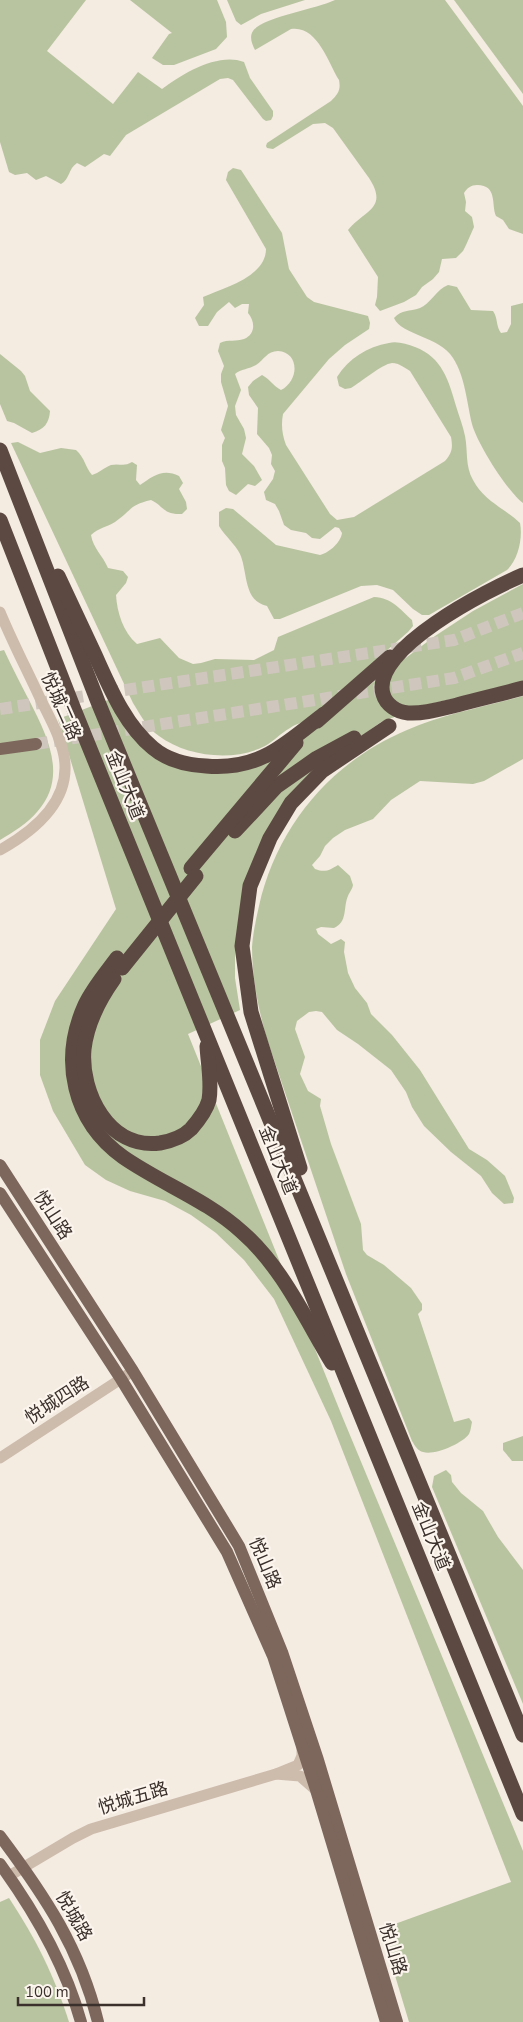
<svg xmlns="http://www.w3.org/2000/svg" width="523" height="2022" font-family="'Nunito Sans','Noto Sans SC',sans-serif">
<rect width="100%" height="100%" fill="#f4ebe1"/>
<g fill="#b8c4a0">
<path d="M0 0H86L47 51 113 104 138 72 162 89C182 74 218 52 244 62L250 78 273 111V116L271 120 266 121 263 119 233 80 228 78 220 79 126 135 110 156 104 154 85 167 77 163C68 169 70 179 61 184L46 176 36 180 27 173 15 175 9 172 0 142Z"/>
<path d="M130 0H217L226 22 227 37 216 49 174 65H163L152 58 169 34 172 33Z"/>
<path d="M227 0H305L261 14 241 25 236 21Z"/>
<path d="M335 0H445L523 106V234L509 229 503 220 496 216C491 205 498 185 477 185 471 185 467 188 464 193L466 202 465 211 472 217 474 227 466 245 463 251 456 258 442 259 439 272 433 279 422 287 416 295 404 302 380 311 375 305 377 297 378 277 348 230C364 210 389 209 369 178L333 128 325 123 313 124 273 149 267 148 266 146 267 143 331 101C338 94 341 90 339 80 328 62 317 25 291 29L255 50C252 44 249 37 253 31 262 17 317 9 335 0Z"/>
<path d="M454 0H523V94Z"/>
<path d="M233 168 241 170 282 233 289 269 307 297 314 302 368 316 370 323 369 329 345 345 329 359 283 414C281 425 282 434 286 445L330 514 337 520 354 517 445 461C452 453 453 448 451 437L410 371C405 368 399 363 392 363 382 364 361 382 351 388L345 389 339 386 337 377C349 358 367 347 389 343 397 341 407 344 415 347 442 357 449 381 456 406 459 416 463 426 465 436 468 451 465 466 473 480 484 501 504 508 520 523 523 538 518 560 507 570L429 615H422L413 609 393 590 377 585 361 586 280 619H274L267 606C243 601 248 572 240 554 235 544 225 536 219 526V512L226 508 233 509 276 545 320 555C329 553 341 542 342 533L339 528 335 527 320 539 312 538 306 533 291 530 284 525 279 511 275 504 266 500 264 492 273 479 275 471 271 464 272 455 269 448 257 434 258 408 249 395 248 387 253 381 262 375C270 379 273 386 281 390 300 380 299 352 278 351 267 351 264 360 256 365 249 369 241 369 235 374L241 390 235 406 236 415 244 429 246 438 242 454 254 466 262 480 255 486 248 484 236 495 229 491 226 485 225 468 222 461V445L225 438 221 430 228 406 221 382V374L224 366 218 351 220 343C228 339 236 342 244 339 256 334 255 321 248 313L249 304H242L235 308 229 302 217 312 208 326H199L195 318 204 305 203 297C223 288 266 277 266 249L226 180 228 172Z"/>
<path d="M448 285 457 287 471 310 493 311C498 318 496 327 501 333L507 332 511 324V306L523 303V503C507 491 477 443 472 424 467 403 465 376 453 358 441 337 401 335 394 318 402 309 409 312 420 308 429 305 437 289 448 285Z"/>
<path d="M0 354 21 371 25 376 30 391 50 411C49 424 44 429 32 433L14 423 7 421 0 404Z"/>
<path d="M18 442 40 453 61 448 76 450C85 458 85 467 92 475 99 473 105 467 111 465 119 463 124 467 132 462L137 465 136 480 140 485C153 476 163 468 179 476L183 483 179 489 186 502 187 509 182 514C163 515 164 506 151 500 129 505 131 511 115 522 107 527 98 528 91 535 93 548 103 556 108 568L123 571 128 577 126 583 116 595C117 612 123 632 137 644L160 638 179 658 193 664 201 663 215 659 254 660 274 650 278 637 374 597C392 598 400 609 412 620L413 626 408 632 307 720C302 723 295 724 290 728 281 733 274 741 265 746 234 762 187 757 159 736 147 728 140 714 133 703L11 443Z"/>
<path d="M523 584V682L430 704 381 722 321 765 272 825 235 950V978L240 1010 188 1034 342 1416 523 1851V2022H409L381 1929 511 1882 331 1421 274 1299 244 1260 216 1233 191 1215 165 1201 130 1191 106 1180 85 1165 53 1111 40 1075V1040L55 1001 116 909 58 719 108 700 173 765 267 762 435 636 473 611Z"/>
<path d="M4 650C12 667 21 685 30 702 48 737 68 778 37 812 27 824 13 832 0 840V651Z"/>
<path d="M523 696V759L484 781 473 784 420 781 391 800 373 819 345 830 333 838 325 846 320 856 312 865 315 869C325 873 330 870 338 865L350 876 353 885C352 890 350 891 348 896 343 907 348 922 334 928L321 927 316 929 318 934 331 944 341 939 345 942 344 952 348 973 355 988 367 1003 371 1014 392 1035 420 1070 469 1149 487 1160 505 1176 514 1198 513 1203 504 1204 492 1193 481 1176 451 1152 424 1126 412 1107 406 1092 391 1070 358 1044 337 1030 322 1012 316 1011 309 1012 297 1021 295 1029 305 1057 300 1074 308 1091 321 1099 320 1106 331 1144 361 1224 363 1250 367 1255 384 1265 411 1288 422 1304V1310L418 1314 454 1422 469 1418 472 1422C471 1426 471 1430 469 1434 463 1443 434 1456 423 1452 418 1451 415 1446 412 1441L346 1274 266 1036C258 1007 252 977 252 947 253 933 256 919 259 906 277 826 331 762 407 730 443 714 485 707 523 696Z"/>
<path d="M523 1436V1461H512L503 1450V1443Z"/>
<path d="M446 1470 451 1475 452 1482 461 1493 483 1511 498 1537 523 1570V1704L432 1487 434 1476Z"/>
<path d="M9 1898C36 1939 54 1975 69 2022H0V1902Z"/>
</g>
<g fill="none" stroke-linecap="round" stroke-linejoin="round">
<g stroke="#cfc6bd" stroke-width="12" stroke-dasharray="12 6" stroke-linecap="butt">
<path d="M0 709 454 640 523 613"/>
<path d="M36 744 454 678 523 653"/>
</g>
<g stroke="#cdbbac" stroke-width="11">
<path d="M0 612C12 641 26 668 39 696 48 715 60 735 64 756 72 801 34 831 0 850"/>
<path d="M0 1458 133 1371"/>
<path d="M302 1749V1756L298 1765 276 1774 300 1776 316 1790"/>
<path d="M9 1876 73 1838 91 1829 276 1774"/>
</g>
<g stroke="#7d675c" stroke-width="12">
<path d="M0 749 36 744"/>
<path d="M0 1165 133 1371 239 1546 282 1652 318 1760 397 2022"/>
<path d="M0 1193 121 1379 227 1552 273 1656 316 1790 386 2022"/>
<path d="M0 1836C45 1896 80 1948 98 2022"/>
<path d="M0 1864C35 1912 65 1964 81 2022"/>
</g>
<g stroke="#5c4a42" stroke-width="15">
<path d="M0 450 98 702 523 1735"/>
<path d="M0 520 75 712 523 1814"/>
<path d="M523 575C490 589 370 649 383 694 386 705 397 712 408 713 425 714 440 709 457 705 479 699 501 694 523 688"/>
<path d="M58 576C70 602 83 629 95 655 110 688 125 725 153 748 167 760 188 765 206 766 228 768 250 764 269 754 289 743 307 727 324 714"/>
<path d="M317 721 390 657"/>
<path d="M235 831 277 786 317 758 354 738"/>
<path d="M191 868 296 743"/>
<path d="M117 958C106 973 93 988 85 1005 60 1060 73 1121 123 1157 162 1184 207 1200 242 1232 282 1267 305 1318 332 1363"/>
<path d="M114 979C99 1000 87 1024 84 1049 80 1093 109 1150 160 1143 171 1141 183 1137 191 1129 198 1121 206 1111 209 1100 212 1083 208 1064 207 1046"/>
<path d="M300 1168 251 1012 242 946 250 886 270 838 291 803 322 771 389 726"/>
</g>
<path stroke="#5c4a42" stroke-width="15" d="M122 968 196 876"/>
</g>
<g text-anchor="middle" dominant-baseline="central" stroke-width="4.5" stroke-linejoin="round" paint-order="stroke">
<g font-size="18" fill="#3b302b" stroke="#fbf5ee">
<text transform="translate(61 706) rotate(66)">悦城二路</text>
<text transform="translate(125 785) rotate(68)">金山大道</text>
<text transform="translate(278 1160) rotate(68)">金山大道</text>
<text transform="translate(53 1215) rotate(57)">悦山路</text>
<text transform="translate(57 1400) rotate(-33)">悦城四路</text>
<text transform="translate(431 1536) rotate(68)">金山大道</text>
<text transform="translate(265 1563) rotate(67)">悦山路</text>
<text transform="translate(133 1798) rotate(-17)">悦城五路</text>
<text transform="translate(74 1916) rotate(60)">悦城路</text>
<text transform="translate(393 1949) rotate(73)">悦山路</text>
</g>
</g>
<path d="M18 1997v8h126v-8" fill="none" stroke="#3b302b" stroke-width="2.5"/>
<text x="25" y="1997" font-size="15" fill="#3b302b" stroke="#fbf5ee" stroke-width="4" paint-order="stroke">100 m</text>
</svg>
